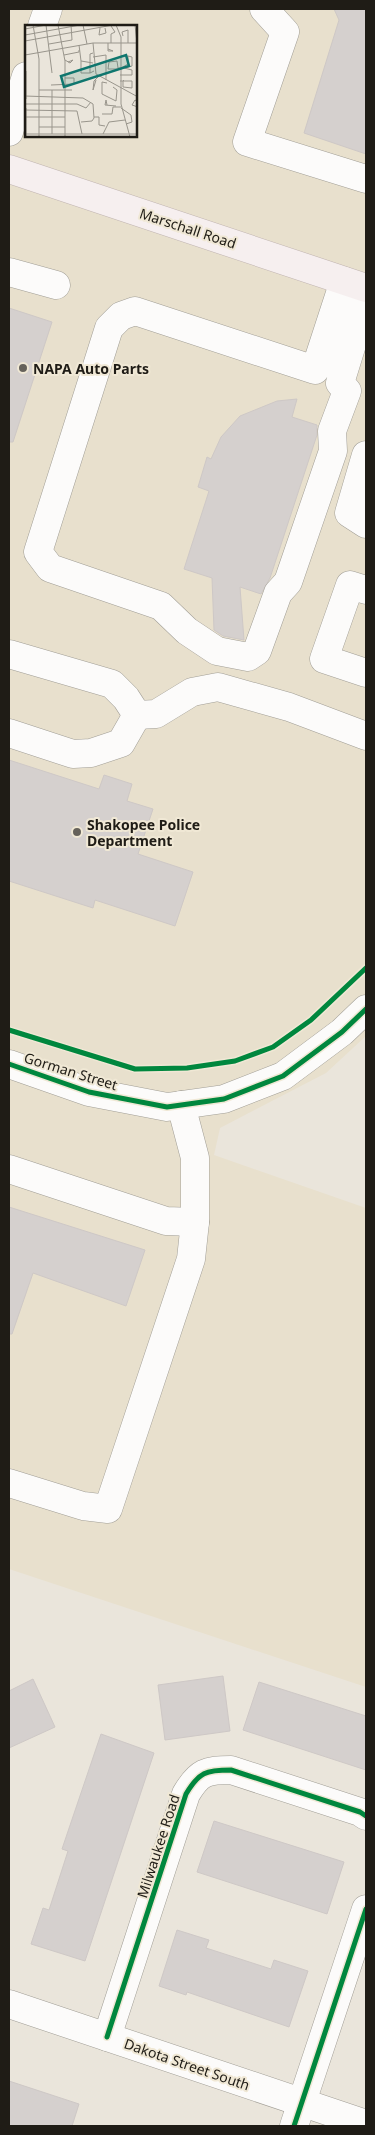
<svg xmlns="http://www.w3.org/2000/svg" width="375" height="2135" font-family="'Noto Sans',sans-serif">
<rect width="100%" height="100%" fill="#eae5db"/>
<path fill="#e8e0cd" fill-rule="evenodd" d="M9 9H366V1036L326 1073 220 1128 214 1155 366 1208V1687L9 1569ZM26 26H136V136H26Z"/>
<g fill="#d5d0ce" stroke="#cec8c6">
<path d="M334 9H366V154L304 133 339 20Z"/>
<path d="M9 308 52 322 13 442H9Z"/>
<path d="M297 399 292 417 317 425V435L270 578 261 594 240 587 244 640 223 636 214 630 212 578 184 569 209 491 198 487 207 457 211 459 221 437 240 416 277 401Z"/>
<path d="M9 760 99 789 104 775 132 784 127 801 153 809 138 854 193 872 175 926 95 900 93 908 9 881Z"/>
<path d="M9 1207 145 1250 126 1306 33 1273 12 1334H9Z"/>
<path d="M223 1676 230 1731 165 1740 158 1685Z"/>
<path d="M33 1679 55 1727 9 1748V1691Z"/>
<path d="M259 1682 366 1716V1770L243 1730Z"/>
<path d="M101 1734 154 1753 85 1961 31 1944 43 1908 49 1910 68 1851 62 1849Z"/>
<path d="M214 1821 344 1862 327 1914 197 1872Z"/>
<path d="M177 1930 209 1940 206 1948 271 1969 274 1960 308 1971 289 2027 187 1992 186 1995 159 1986Z"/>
<path d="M9 2081 79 2104 72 2126H9Z"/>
</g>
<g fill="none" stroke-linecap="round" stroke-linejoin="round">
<g stroke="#a19e96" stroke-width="29">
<g id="minor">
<path d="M264 9 285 32 247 142 366 179"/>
<path d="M42 26 48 9"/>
<path d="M9 132 26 76"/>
<path d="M9 272 56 285"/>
<path d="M344 281 315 370 135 311 121 316 109 328 38 552 50 568 161 606 187 631 217 651 248 657 257 651 278 593 288 582 333 451 332 431 347 391 340 383 366 299"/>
<path d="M366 455 349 513 366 524"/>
<path d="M366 590 350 585 324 659 366 673"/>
<path d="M9 654 112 684 126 698 137 715 156 714 192 692 218 687 289 707 366 736"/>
<path d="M9 733 73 754 91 753 121 743 137 715"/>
<path d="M9 1064 89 1092 167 1107 224 1099 283 1076 342 1032 366 1009"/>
<path d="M9 1169 166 1221 195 1222V1158L181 1105"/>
<path d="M9 1483 83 1506 108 1509 191 1259 195 1222"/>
<path d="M9 2004 366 2124"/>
<path d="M107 2037 186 1794C199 1772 206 1770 231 1770L360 1812 366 1816"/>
<path d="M294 2126 366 1909"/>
</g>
</g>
<g stroke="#c0b4b1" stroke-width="29">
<path id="major" d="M9 169 366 288"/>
</g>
<use href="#minor" stroke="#fcfbfa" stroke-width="28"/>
<use href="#major" stroke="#f6efef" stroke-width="28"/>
<g stroke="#f0e8d5" stroke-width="8">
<g id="cycleway">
<path d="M9 1030 135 1069 187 1068 235 1061 273 1047 311 1020 366 968"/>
<path d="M9 1064 89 1092 167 1107 224 1099 283 1076 342 1032 366 1009"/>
<path d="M107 2037 186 1794C199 1772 206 1770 231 1770L360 1812 366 1816"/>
<path d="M294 2126 366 1909"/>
</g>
</g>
<use href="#cycleway" stroke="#00873e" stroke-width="5"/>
</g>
<g fill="#66625b" stroke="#f0e8d5" stroke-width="2">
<circle cx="23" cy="368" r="5"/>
<circle cx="77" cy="832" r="5"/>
</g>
<g text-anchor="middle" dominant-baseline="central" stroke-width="4" stroke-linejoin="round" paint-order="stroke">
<g font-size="14" fill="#1f1c16" stroke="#f0e8d5">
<text transform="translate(188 228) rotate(18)">Marschall Road</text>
<text transform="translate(71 1071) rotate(17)">Gorman Street</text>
<text transform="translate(158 1846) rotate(-72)">Milwaukee Road</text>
<text transform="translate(187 2064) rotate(19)">Dakota Street South</text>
</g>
<g font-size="14" font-weight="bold" fill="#1f1c16" stroke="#f0e8d5" text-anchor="start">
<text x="33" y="368">NAPA Auto Parts</text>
<text x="87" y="824">Shakopee Police<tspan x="87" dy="16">Department</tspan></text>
</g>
</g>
<g transform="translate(25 25)">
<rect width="112" height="112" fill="#eae5db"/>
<path fill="none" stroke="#99958c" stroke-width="1" d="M8 0 14 34V112M21 0 27 48M33 0 40 36V112M58 0 62 19M91 0 96 12V79L105 112M110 0 112 18M86 1 90 7 86 9V18M75 3 74 10 81 8 80 3M0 4 21 0M0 10 55 0M98 11 97 7 103 5V18M0 16 88 0M68 18 71 49 113 72M24 19 47 15 46 0M54 20 56 36 68 38M83 24 88 26H83V18M68 28 65 29V48L69 46M0 30 68 18H113M39 30 54 27V25M68 32 81 30V55M40 35 45 38 48 35 43 37M56 36V48H65M96 43 103 39V31H96M101 43 107 41V32L103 31M96 44H83L84 37 92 36 93 43H96M1 46V74M95 50H107V45L99 43M71 55 68 65 69 56 74 51M95 56H107V63L98 62V56L99 55M82 58 77 57V69L91 76 92 65 88 62M26 60 49 59V53H40M14 65H47M27 65V109M0 71 58 73 68 79 69 93 67 96 56 97M113 77 110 75 107 80 113 82M0 79H52L61 83 66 77M82 80 81 75 80 80 91 81M1 83V112M96 83 106 90 107 97 101 99M0 85 52 86 57 109M77 89H87L88 82H96M0 92H40M69 92H74V100L80 101M14 102H40M0 109H113M78 109 84 97 100 95"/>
<path fill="#0f766e" fill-opacity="0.15" stroke="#0f766e" stroke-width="2.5" d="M101 30 104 41 39 62 36 51Z"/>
<rect width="112" height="112" fill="none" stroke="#1f1c16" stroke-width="2.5"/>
</g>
<rect width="375" height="2135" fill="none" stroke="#1f1c16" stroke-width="20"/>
</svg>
